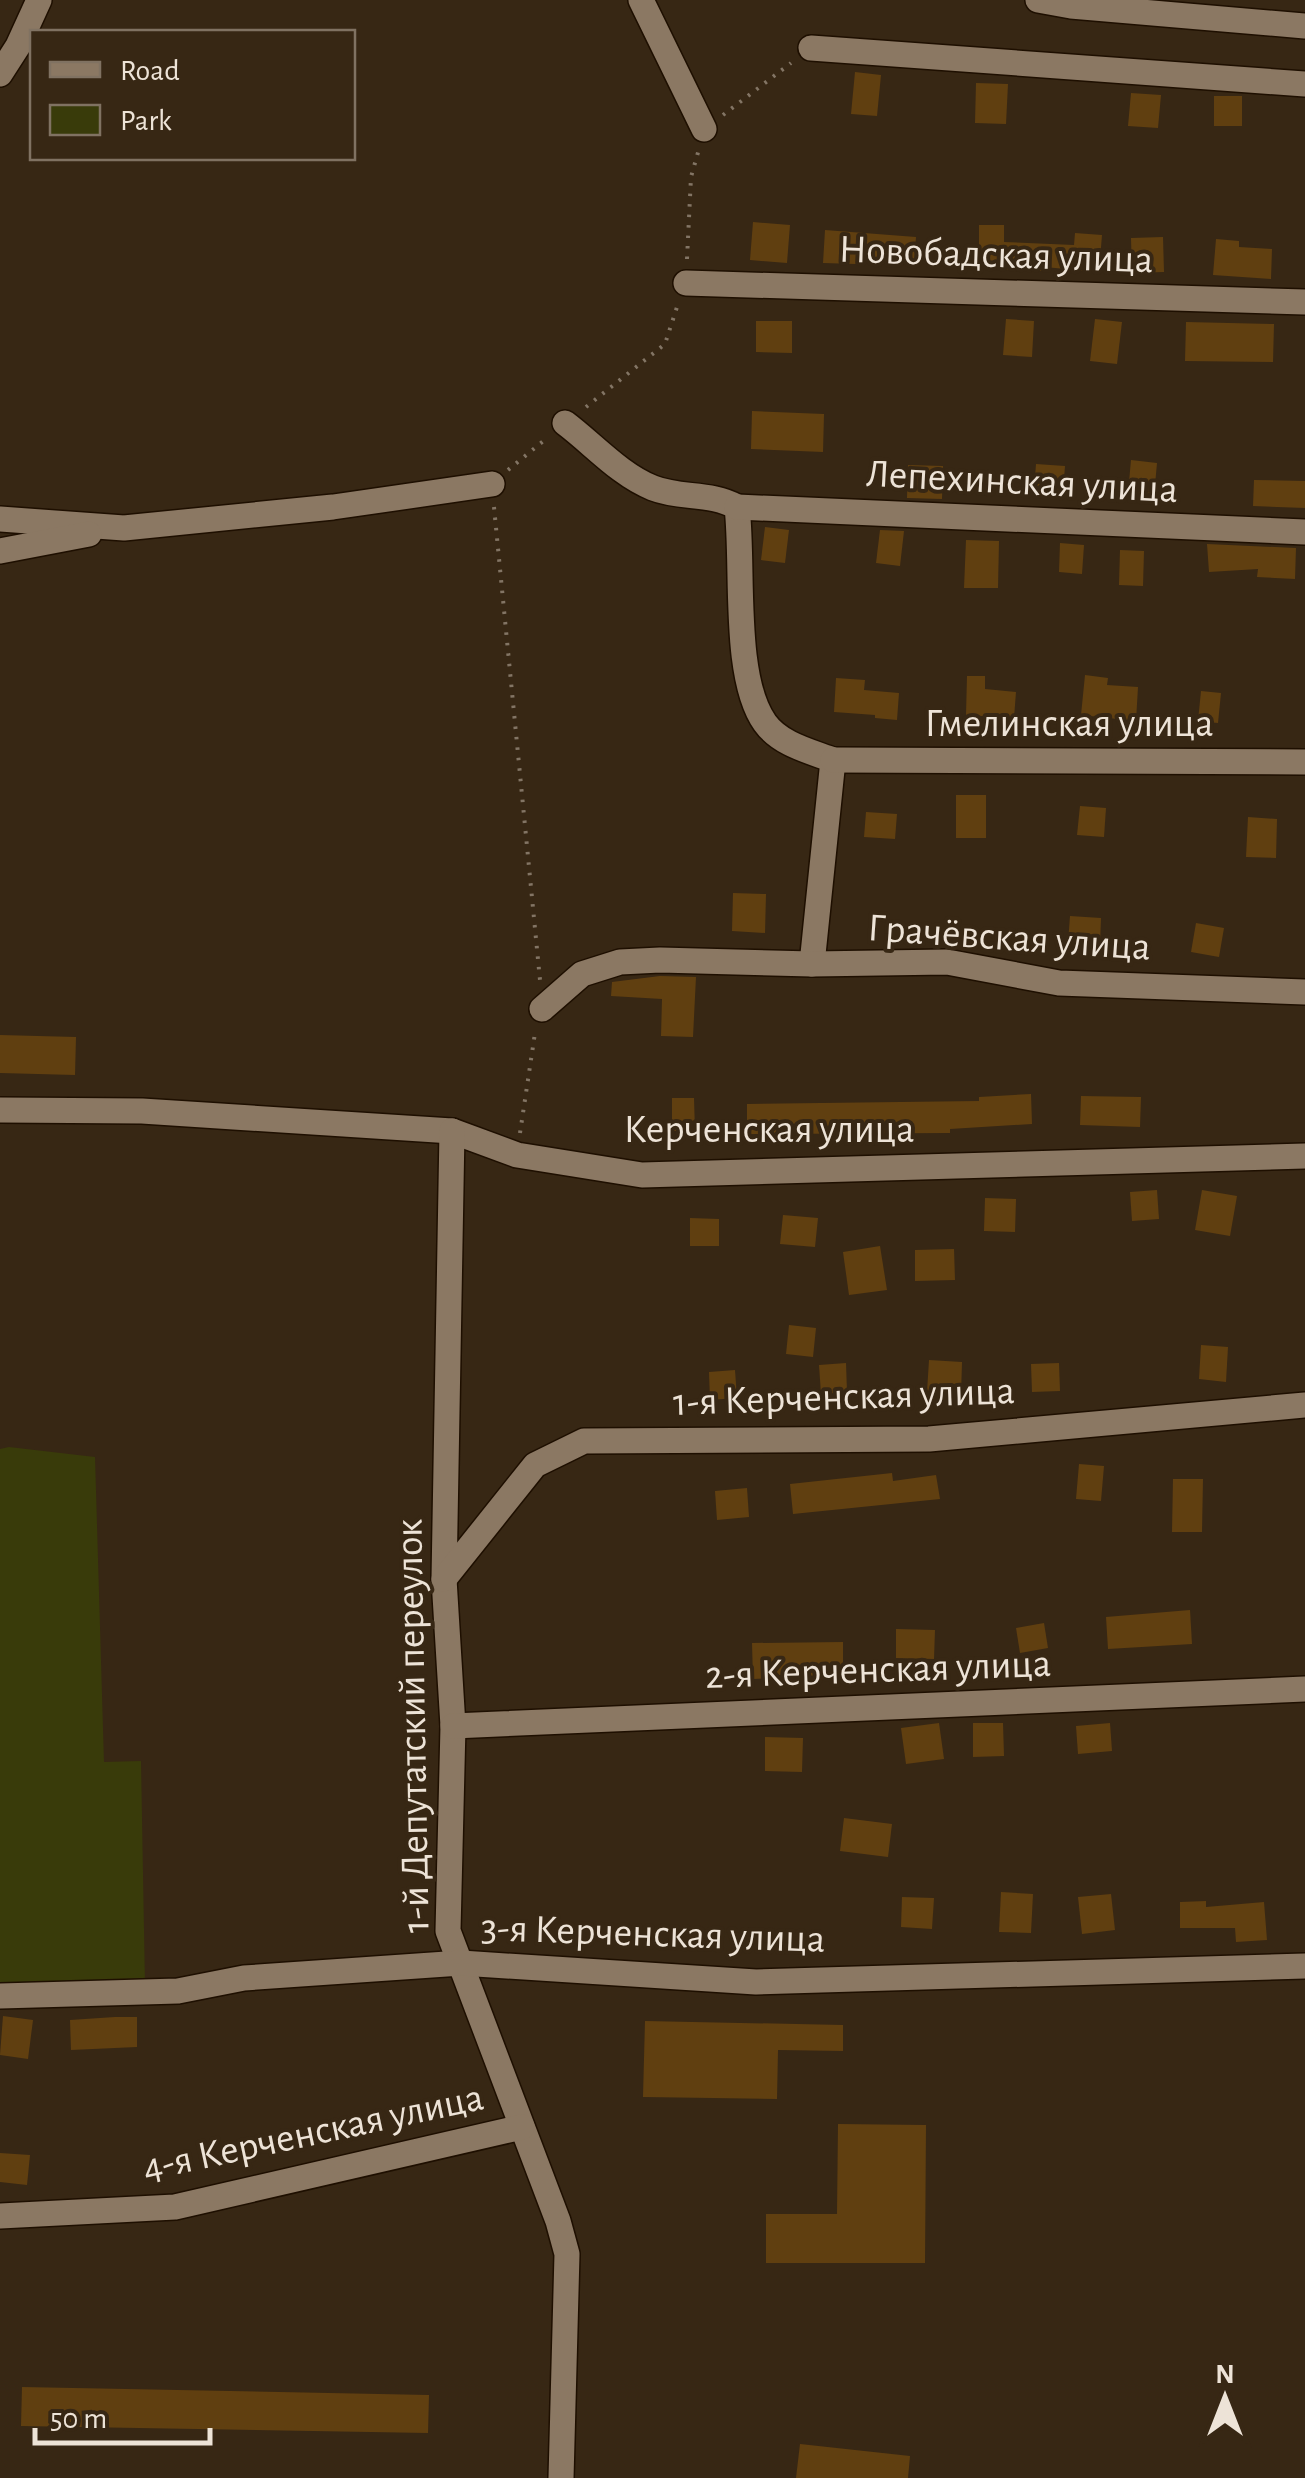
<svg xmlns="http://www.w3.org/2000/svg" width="1305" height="2478" font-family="'Alegreya Sans',sans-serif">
<rect width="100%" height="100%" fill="#372714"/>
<path fill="#393b0a" d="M9 1447 95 1457 104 1762 141 1761 145 1985 0 1983V1449Z"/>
<g fill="#603f10">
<path d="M855 72 881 75 877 116 851 114Z"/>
<path d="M976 83 1008 84 1006 124 975 123Z"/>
<path d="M1131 93 1161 95 1158 128 1128 126Z"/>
<rect x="1214" y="96" width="28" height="30"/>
<path d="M753 222 790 225 787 263 750 260Z"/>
<path d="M979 225H1004V242L1074 245 1075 233 1102 235 1099 272 1044 267V271L979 268Z"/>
<path d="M825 230 916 237 914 264 856 260V264L823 263Z"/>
<path d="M1163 237 1164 272 1132 273 1131 238Z"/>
<path d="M1216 239 1239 241V247L1272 249 1271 279 1213 275Z"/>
<path d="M1006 319 1034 321 1032 357 1003 355Z"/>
<path d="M1095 319 1122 322 1117 364 1090 361Z"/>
<path d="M756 321H792V353L756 352Z"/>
<path d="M1186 322 1274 324 1273 362 1185 361Z"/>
<path d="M752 411 824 414 823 452 751 449Z"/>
<path d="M1131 460 1157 463 1154 496 1128 493Z"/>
<path d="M1036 464 1065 466 1063 492 1034 490Z"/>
<path d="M908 465 943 466 942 499 907 498Z"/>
<path d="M1254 480 1305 481V508L1253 506Z"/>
<path d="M765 527 789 530 785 563 761 560Z"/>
<path d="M880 530 904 531 900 566 876 563Z"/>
<path d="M966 540 999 541 998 588H964Z"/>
<path d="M1060 543 1084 545 1082 574 1059 572Z"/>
<path d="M1207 544 1296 548 1295 579 1257 577 1258 569 1209 572Z"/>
<path d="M1120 550 1144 551 1143 586 1119 585Z"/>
<path d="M1085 675 1108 678 1107 685 1138 687 1136 721 1081 715Z"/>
<path d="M967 676H985V689L1016 692 1014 718 966 715Z"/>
<path d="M836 678 865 680 864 690 899 693 897 720 875 718V715L834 712Z"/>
<path d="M1201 691 1221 693 1218 723 1198 721Z"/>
<rect x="956" y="795" width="30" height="43"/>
<path d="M1080 806 1106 808 1104 837 1077 835Z"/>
<path d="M866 812 897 814 895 839 864 837Z"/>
<path d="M1248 817 1277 819 1276 858 1246 857Z"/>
<path d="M733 893 766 894 765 933 732 931Z"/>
<path d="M1070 916 1101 918 1100 945 1068 943Z"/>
<path d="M1196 923 1224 928 1219 957 1191 952Z"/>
<path d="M660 976 696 977 693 1037 661 1036 662 999 611 996 612 982Z"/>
<path d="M0 1035 76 1037 75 1075 0 1073Z"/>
<path d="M1031 1094 1032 1124 950 1129V1133L747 1134V1104L979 1101V1097Z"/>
<path d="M1081 1096 1141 1097 1140 1127 1080 1125Z"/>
<path d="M672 1098H694L695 1131H672Z"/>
<path d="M1157 1190 1159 1219 1132 1221 1130 1192Z"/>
<path d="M1202 1190 1237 1196 1230 1236 1195 1230Z"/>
<path d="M985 1198 1016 1199 1015 1232 984 1231Z"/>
<path d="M783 1215 818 1218 815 1247 780 1244Z"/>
<path d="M690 1218 719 1219V1246H690Z"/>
<path d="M880 1246 887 1290 849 1295 843 1252Z"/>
<path d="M954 1249 955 1280 915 1281V1250Z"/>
<path d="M789 1325 816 1328 813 1357 786 1354Z"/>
<path d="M1201 1345 1228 1347 1226 1382 1199 1379Z"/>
<path d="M929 1360 962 1362 961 1394 927 1392Z"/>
<path d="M846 1363 847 1392 821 1394 819 1365Z"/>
<path d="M1059 1363 1060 1391 1032 1392 1031 1364Z"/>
<path d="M735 1370 737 1398 710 1400 709 1372Z"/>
<path d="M1079 1464 1104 1466 1101 1501 1076 1499Z"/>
<path d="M892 1473 893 1481 936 1475 940 1499 793 1514 790 1484Z"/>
<path d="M1173 1479H1203L1202 1532H1172Z"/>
<path d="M747 1488 749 1517 717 1520 715 1491Z"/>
<path d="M1190 1610 1192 1644 1108 1649 1106 1617Z"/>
<path d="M1044 1623 1048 1648 1020 1653 1016 1628Z"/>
<path d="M896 1629 935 1630 934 1659 896 1658Z"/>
<path d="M843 1642V1676L778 1675V1678L753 1679 752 1643Z"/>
<path d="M939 1723 944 1759 906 1764 901 1728Z"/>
<path d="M973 1723H1003L1004 1756 973 1757Z"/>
<path d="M1110 1723 1112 1751 1078 1754 1076 1726Z"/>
<path d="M765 1737 803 1738 802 1772 765 1771Z"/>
<path d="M844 1818 892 1824 888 1857 840 1851Z"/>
<path d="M1001 1892 1033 1894 1031 1933 999 1932Z"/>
<path d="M1111 1894 1115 1930 1082 1934 1078 1897Z"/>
<path d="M902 1897 934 1898 932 1929 901 1927Z"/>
<path d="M1206 1901V1907L1264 1902 1267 1940 1236 1942 1235 1928H1180V1902Z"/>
<path d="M3 2016 33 2020 28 2059 0 2055Z"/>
<path d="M115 2017H137V2047L71 2050 70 2020Z"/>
<path d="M645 2021 843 2025V2051L778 2050 777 2099 643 2097Z"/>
<path d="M838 2124 926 2125 925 2263H766V2214H837Z"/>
<path d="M0 2153 30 2155 27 2185 0 2182Z"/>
<path d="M22 2387 429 2395 428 2433 21 2426Z"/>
<path d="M800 2444 910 2456 908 2478H796Z"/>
</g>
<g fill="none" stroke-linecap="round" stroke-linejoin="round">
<g stroke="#1e0f00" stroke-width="28">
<g id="minor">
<path d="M641 0 704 129"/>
<path d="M1038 0 1071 6 1305 26"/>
<path d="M811 48 1305 84"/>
<path d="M0 74 18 46 39 0"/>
<path d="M686 283 1305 302"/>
<path d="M565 423C593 444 620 475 653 488 681 499 710 492 737 507 744 566 732 677 765 723 780 744 809 751 833 760L812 964"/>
<path d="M737 507 1305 532"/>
<path d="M0 519 124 528 333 507 492 484"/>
<path d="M0 551 89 534"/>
<path d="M833 760 1305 762"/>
<path d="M542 1009 582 974 620 962 660 960 812 964 947 962 1059 983 1305 992"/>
<path d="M0 1110 142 1111 452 1131 517 1155 642 1175 1305 1156"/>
<path d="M452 1131 444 1579 453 1726 448 1931 558 2221 567 2254 561 2478"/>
<path d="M444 1579 535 1465 584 1441 929 1439 1305 1405"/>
<path d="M453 1726 1305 1689"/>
<path d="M0 1996 178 1991 244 1978 461 1963 756 1982 1305 1966"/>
<path d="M0 2216 175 2207 522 2127"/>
</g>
</g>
<g stroke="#837565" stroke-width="4" stroke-dasharray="2.5 8" stroke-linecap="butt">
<path d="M723 115 791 63"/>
<path d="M687 259 691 177 699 149"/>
<path d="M586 407 665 344 677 307"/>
<path d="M508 470 547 438"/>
<path d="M494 507 540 980"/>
<path d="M520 1133 535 1033"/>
</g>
<use href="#minor" stroke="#8b7863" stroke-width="25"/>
</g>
<g text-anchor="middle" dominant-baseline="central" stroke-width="8" stroke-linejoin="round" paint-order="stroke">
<g font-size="40" fill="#ede3d7" stroke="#372714">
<text transform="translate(996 255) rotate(2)">Новобадская улица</text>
<text transform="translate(1022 482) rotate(3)">Лепехинская улица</text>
<text x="1069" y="724">Гмелинская улица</text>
<text transform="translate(1009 938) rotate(4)">Грачёвская улица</text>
<text x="769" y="1130">Керченская улица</text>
<text transform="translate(844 1397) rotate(-2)">1-я Керченская улица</text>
<text transform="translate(878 1670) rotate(-2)">2-я Керченская улица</text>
<text transform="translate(413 1726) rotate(-91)">1-й Депутатский переулок</text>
<text transform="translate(653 1934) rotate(2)">3-я Керченская улица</text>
<text transform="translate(313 2133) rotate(-12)">4-я Керченская улица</text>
</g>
</g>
<rect x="30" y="30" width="325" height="130" fill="#372714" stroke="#807262" stroke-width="2.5"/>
<rect x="50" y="62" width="50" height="15" fill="#8b7863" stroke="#807262" stroke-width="2.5"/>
<text x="120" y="80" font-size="30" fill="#ede3d7">Road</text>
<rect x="50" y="105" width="50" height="30" fill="#393b0a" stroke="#807262" stroke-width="2.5"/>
<text x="120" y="130" font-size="30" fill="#ede3d7">Park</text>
<g transform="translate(1225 2398)" stroke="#372714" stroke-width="8" paint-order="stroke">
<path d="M0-8L18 38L0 25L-18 38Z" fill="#ede3d7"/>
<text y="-15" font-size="28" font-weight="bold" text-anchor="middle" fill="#ede3d7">N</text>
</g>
<path d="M35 2428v15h175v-15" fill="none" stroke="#ede3d7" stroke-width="5"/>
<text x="50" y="2428" font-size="30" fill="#ede3d7" stroke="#372714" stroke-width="8" paint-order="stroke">50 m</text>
</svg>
